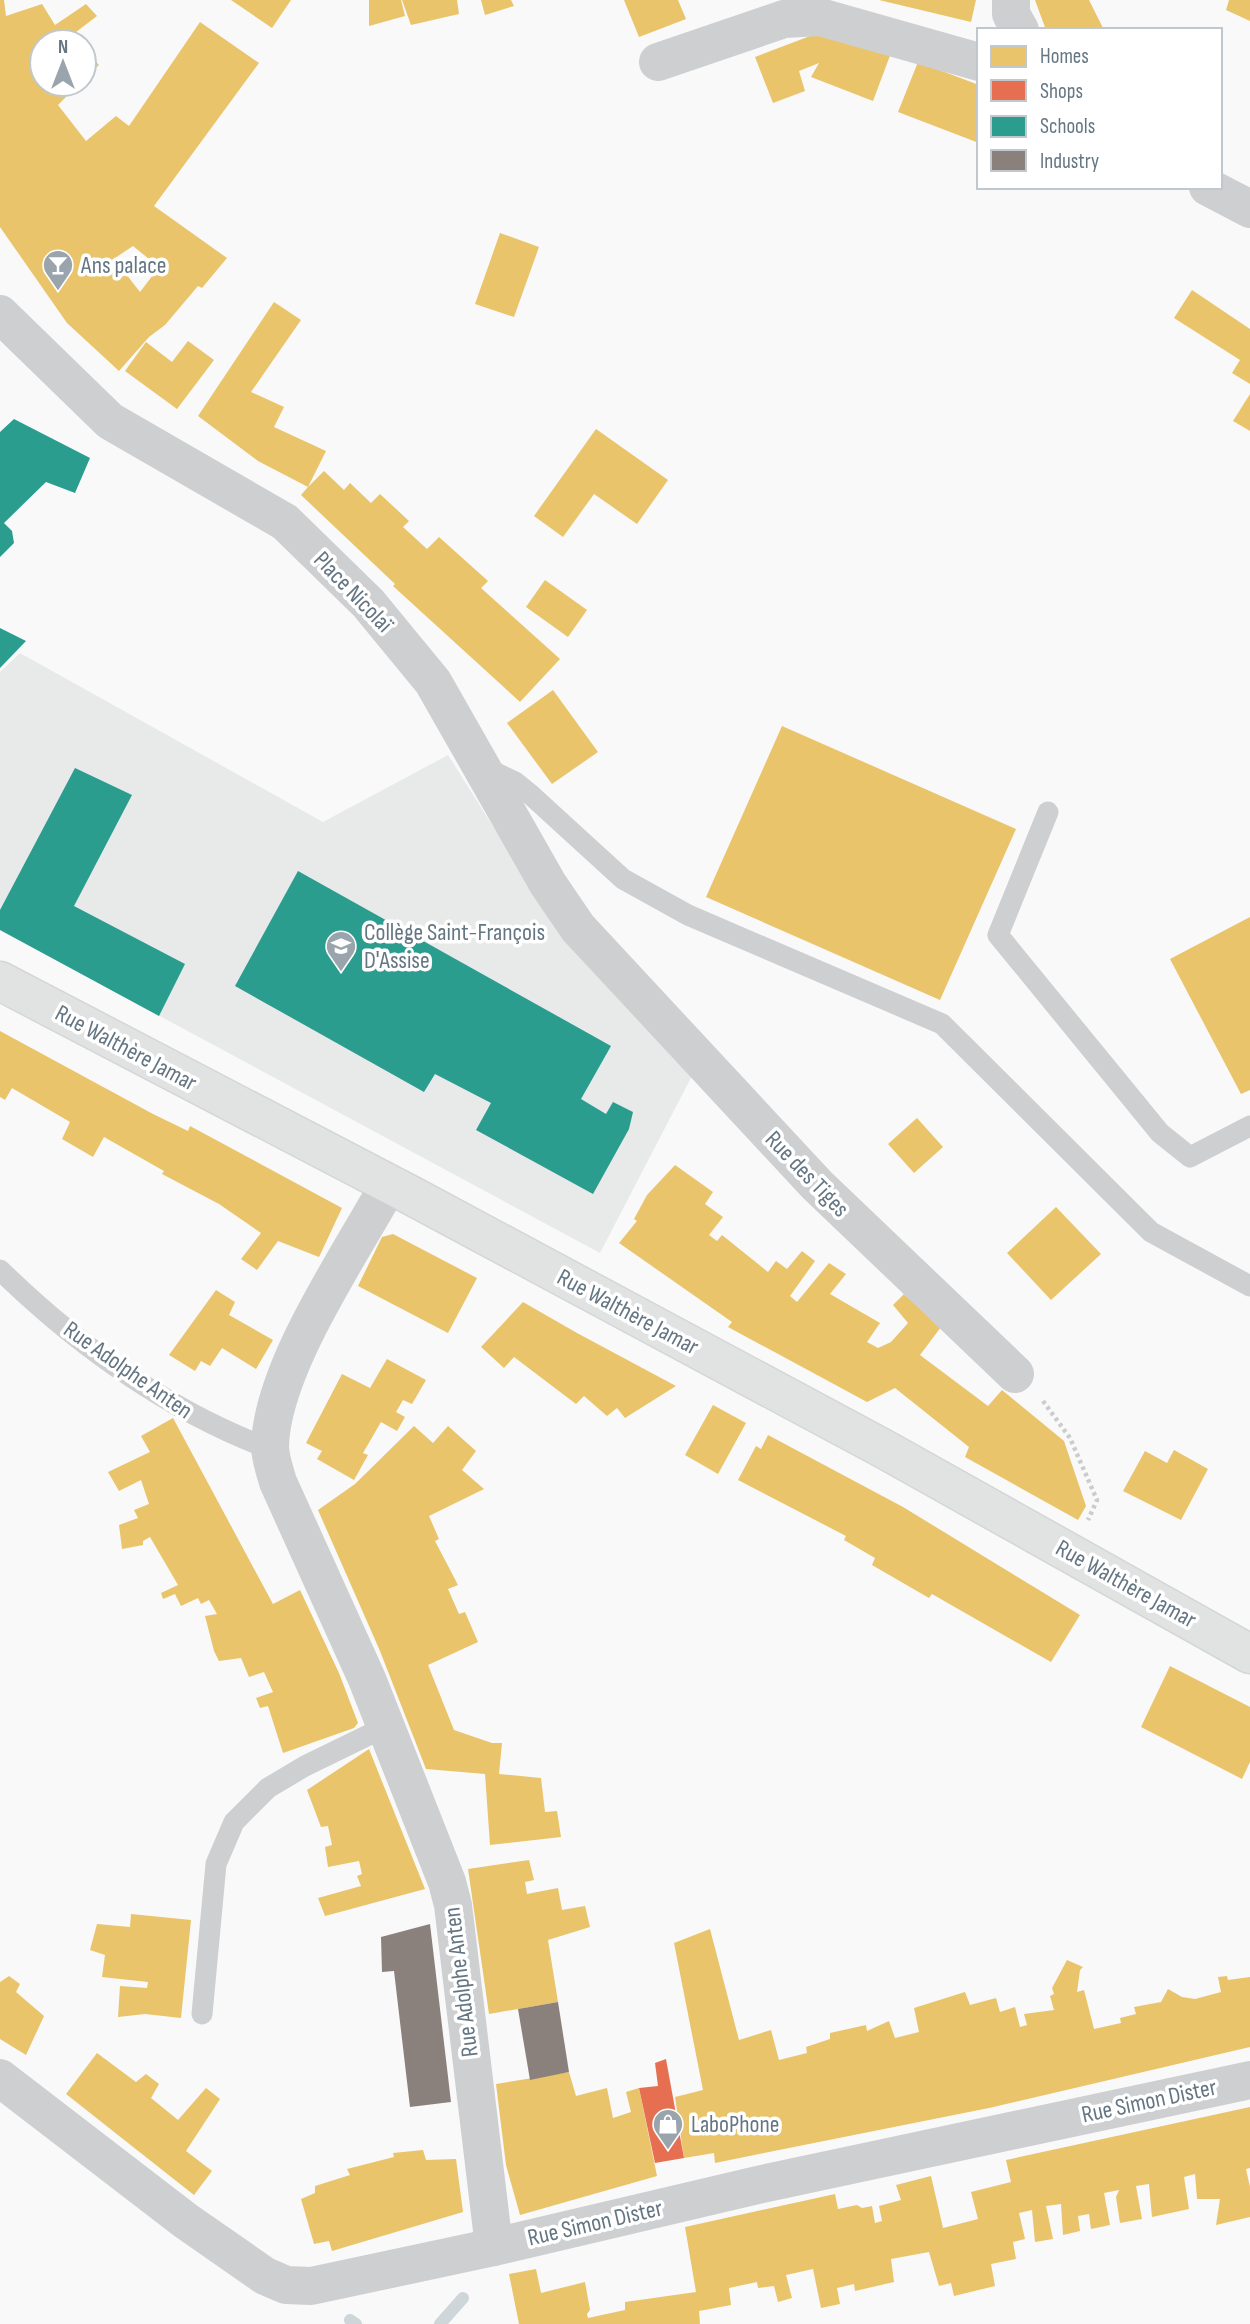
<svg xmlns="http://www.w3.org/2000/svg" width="1250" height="2324" font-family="'Sofia Sans Condensed',sans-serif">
<rect width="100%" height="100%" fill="#f9f9f9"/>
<path fill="#e8e9e9" d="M20 653 323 822 448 755 547 912 694 1072 600 1253 0 930V672Z"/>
<g fill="#e9c46a" fill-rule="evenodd">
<path d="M0 0H4L6 16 42 4 55 25 86 4 97 16 63 42H42L41 51 42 84H79L58 105 86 141 116 116 129 126 200 22 259 63 154 206 227 258 202 288 198 286 165 325 149 337 119 371 67 323 0 227ZM133 246 159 267 140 292 126 274 121 278 109 262Z"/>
<path d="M231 0H291L272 28Z"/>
<path d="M369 0H401L405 16 369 26Z"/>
<path d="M402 0H457L459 14 411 25Z"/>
<path d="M481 0H511L514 6 485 15Z"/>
<path d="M624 0H678L686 19 639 37Z"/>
<path d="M879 0H976L971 22Z"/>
<path d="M1035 0H1089L1104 30H1046Z"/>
<path d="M1229 0H1250V21L1226 10Z"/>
<path d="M826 30 891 53 873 101 811 77 819 63 799 71 805 91 773 103 755 57Z"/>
<path d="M84 48 99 65 84 79Z"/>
<path d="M918 62 979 85V143L898 112Z"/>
<path d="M500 233 539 247 514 317 475 304Z"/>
<path d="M1192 290 1250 329V384L1232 373 1240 360 1174 318Z"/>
<path d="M274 302 301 320 251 392 284 407 274 427 326 451 308 487 324 471 344 490 350 483 371 503 380 494 409 521 403 527 427 549 439 537 488 581 481 588 560 659 520 702 393 586 395 584 301 495 308 487 258 461 198 416Z"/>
<path d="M188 341 214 360 177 409 125 371 146 342 172 362Z"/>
<path d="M1250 394V431L1233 421Z"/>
<path d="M596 429 668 480 637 524 594 494 563 537 534 516Z"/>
<path d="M545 580 587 610 568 637 526 607Z"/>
<path d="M553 690 598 752 552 784 507 723Z"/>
<path d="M782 726 1016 829 940 1000 706 897Z"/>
<path d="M1250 917V1090L1241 1094 1170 959Z"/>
<path d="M0 1031 153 1114 188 1131 190 1126 342 1208 319 1257 278 1241 257 1270 241 1259 261 1233 219 1204 162 1174 164 1171 104 1137 93 1157 62 1139 70 1122 12 1088 5 1100 0 1097Z"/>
<path d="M917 1118 943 1147 914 1173 888 1144Z"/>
<path d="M675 1165 713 1192 705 1204 723 1217 709 1235 717 1241 722 1235 768 1272 776 1261 787 1269 802 1251 815 1261 790 1296 797 1302 829 1263 846 1274 830 1294 880 1323 867 1342 878 1348 891 1342 908 1323 893 1305 904 1294 941 1327 920 1355 988 1406 1002 1390 1064 1441 1086 1506 1078 1520 965 1457 969 1447 895 1388 867 1402 728 1327 732 1322 619 1243 637 1221 634 1219 647 1195Z"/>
<path d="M1056 1207 1101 1254 1051 1300 1007 1253Z"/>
<path d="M393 1234 477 1278 448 1333 358 1286 382 1237Z"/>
<path d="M216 1290 235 1302 229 1315 273 1340 256 1369 222 1348 210 1366 201 1361 195 1371 169 1355Z"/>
<path d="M523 1302 577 1333 676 1386 625 1418 617 1408 607 1416 584 1396 576 1404 514 1357 504 1368 481 1347Z"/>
<path d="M387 1359 426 1380 412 1404 403 1400 396 1412 405 1417 397 1431 381 1422 363 1453 368 1455 354 1480 317 1459 322 1451 306 1443 342 1374 370 1388Z"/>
<path d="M713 1405 746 1423 718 1474 685 1455Z"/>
<path d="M173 1418 273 1604 300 1590 339 1673 358 1723 354 1728 283 1753 268 1706 260 1708 256 1698 273 1692 264 1672 249 1677 241 1658 219 1661 214 1651 205 1616 217 1614 209 1600 201 1604 198 1598 181 1606 175 1594 163 1599 161 1593 178 1585 150 1537 143 1541V1545L122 1549 119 1525 138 1518 134 1510 149 1504 141 1480 119 1491 108 1472 150 1452 141 1436Z"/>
<path d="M414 1426 433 1443 448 1426 476 1451 462 1470 484 1489 429 1516 439 1539 435 1541 458 1585 448 1589 459 1614 465 1612 478 1642 428 1665 454 1730 492 1743H502L499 1774 541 1778 545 1812 557 1811 561 1837 490 1845 485 1774 426 1769 380 1651 318 1510 355 1484Z"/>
<path d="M768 1435 903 1507 1080 1615 1051 1662 932 1594 929 1598 872 1565 875 1558 844 1540 846 1536 738 1480 756 1446 761 1449Z"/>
<path d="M1174 1450 1208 1469 1181 1520 1123 1491 1145 1451 1167 1463Z"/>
<path d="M1170 1666 1250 1707V1762L1242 1779 1141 1727Z"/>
<path d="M369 1749 425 1889 325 1916 318 1898 361 1886 357 1876 362 1874 359 1861 328 1867 325 1847 332 1845 328 1826 321 1827 307 1790Z"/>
<path d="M529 1860 534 1880 525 1882 527 1894 558 1888 562 1910 585 1906 590 1927 548 1940 558 2002 489 2014 468 1869Z"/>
<path d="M131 1914 191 1920 181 2018 145 2014 118 2017 120 1986 147 1988 148 1982 102 1977 105 1955 90 1950 97 1924 130 1927Z"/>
<path d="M710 1929 739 2040 771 2030 779 2060 807 2053 806 2047 830 2039V2033L866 2025 867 2031 889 2021 895 2038 919 2032 914 2008 965 1992 970 2005 996 1998 1000 2012 1015 2007 1020 2027 1027 2025 1024 2014 1054 2010 1050 1996 1054 1994 1052 1988 1067 1960 1083 1967 1080 1970 1077 1992 1084 1990 1094 2029 1121 2023 1120 2018 1136 2014 1134 2007 1161 2002 1168 1989 1182 1997 1195 1999 1221 1992 1218 1977 1227 1976 1228 1980 1250 1977V2047L989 2108 764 2153 715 2163 714 2153 684 2158 675 2097 703 2090 674 1943Z"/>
<path d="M9 1976 20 1984 16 1992 44 2016 26 2055 0 2039V1982Z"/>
<path d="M97 2053 136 2082 146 2074 159 2084 151 2098 178 2120 206 2088 220 2099 186 2151 212 2171 194 2195 66 2094Z"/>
<path d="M569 2072 576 2096 607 2088 613 2118 631 2112 626 2092 639 2088 657 2176 520 2215 506 2165 496 2084Z"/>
<path d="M1250 2107V2168L1246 2169 1250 2187V2217L1216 2225 1220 2199H1197L1195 2174 1184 2177 1189 2209 1152 2217 1149 2184 1136 2186 1142 2219 1120 2223 1116 2197 1119 2190 1104 2193 1110 2225 1091 2229 1089 2214 1078 2216 1080 2231 1063 2235 1061 2204 1046 2206 1053 2239 1035 2242 1032 2210 1019 2213 1025 2239 1013 2242 1016 2259 991 2264 995 2286 954 2296 951 2283 939 2286 929 2252 891 2259 894 2282 855 2291 854 2284 837 2288 840 2304 821 2308 813 2269 786 2275 792 2298 778 2302 774 2286 758 2288 757 2282 729 2288 731 2305 699 2311 700 2324H519L509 2274 536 2269 541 2293 585 2282 590 2310 587 2314 588 2318 625 2310V2302L696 2292 685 2227 835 2194 838 2209 857 2205 862 2208 872 2206 875 2223 882 2221 879 2206 901 2200 896 2185 931 2176 943 2228 978 2219 971 2192 1011 2182 1006 2160Z"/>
<path d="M423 2150 426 2160 456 2159 463 2212 332 2251 329 2241 314 2244 301 2199 315 2193V2186L350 2175 347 2169 394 2157 393 2153Z"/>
</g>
<path fill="#e76f51" d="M666 2059 684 2158 655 2163 639 2088 658 2086 655 2063Z"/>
<g fill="#2a9d8f">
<path d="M14 419 90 458 75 493 46 482 4 523 12 531 14 543 0 557V432Z"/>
<path d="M0 628 26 641 0 668Z"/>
<path d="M75 768 132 795 74 906 185 964 159 1016 0 930V910Z"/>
<path d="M298 871 611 1046 581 1099 606 1114 613 1102 633 1112 629 1129 593 1194 476 1130 491 1103 435 1074 424 1092 235 986Z"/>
</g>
<g fill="#8a817c">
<path d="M430 1924 451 2102 410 2107 394 1971 382 1972 381 1937Z"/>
<path d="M558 2002 569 2072 530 2080 518 2009Z"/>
</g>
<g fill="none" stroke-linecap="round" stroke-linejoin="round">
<g stroke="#ced6d9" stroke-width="12">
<path d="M350 2320 356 2324"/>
<path d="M440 2324 463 2298"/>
</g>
<g stroke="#d5d6d7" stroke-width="41">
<path id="primary" d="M0 981 416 1198 884 1449 1250 1654"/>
</g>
<path stroke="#cbcccd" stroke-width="4.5" stroke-dasharray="3.5 3.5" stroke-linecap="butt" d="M1043 1401 1070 1438 1097 1500 1088 1520"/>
<g stroke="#cecfd0" stroke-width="21">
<path d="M486 768 515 782 531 795 623 879 688 915 942 1024 1151 1232 1250 1286"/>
<path d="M1048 812 998 935 1160 1133 1190 1157 1250 1126"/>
<path d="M0 1270C77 1345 169 1411 270 1449"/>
<path d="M202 2014 216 1864 234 1822 268 1788 305 1766 387 1726"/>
</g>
<g stroke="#cecfd0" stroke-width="38">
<path d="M1011 0V14L1020 30"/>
<path d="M658 62 784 19 820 17 979 62"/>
<path d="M1208 187 1250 209"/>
<path d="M0 314 110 421 285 522 368 603 433 682 548 884 578 928 817 1185 1015 1374"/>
<path d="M389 1184C351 1254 272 1367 270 1446 270 1458 275 1471 278 1482L367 1679 447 1882 453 1905 494 2247"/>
<path d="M0 2078 186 2221 265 2276 286 2285 311 2286 494 2247 762 2184 1250 2080"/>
</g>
<use href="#primary" stroke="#e1e2e2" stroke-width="38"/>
</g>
<defs>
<g id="bar-pin" transform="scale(1.575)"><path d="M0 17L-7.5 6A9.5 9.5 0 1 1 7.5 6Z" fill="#99a4ac" stroke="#fff"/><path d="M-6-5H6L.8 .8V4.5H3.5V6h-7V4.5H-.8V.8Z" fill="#fff"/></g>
<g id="school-pin" transform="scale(1.575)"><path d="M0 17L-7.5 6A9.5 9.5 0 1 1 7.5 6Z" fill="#99a4ac" stroke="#fff"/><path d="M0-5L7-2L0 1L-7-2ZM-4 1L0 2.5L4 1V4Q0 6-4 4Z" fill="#fff"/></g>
<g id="shop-pin" transform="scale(1.575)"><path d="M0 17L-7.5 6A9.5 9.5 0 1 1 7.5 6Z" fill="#99a4ac" stroke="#fff"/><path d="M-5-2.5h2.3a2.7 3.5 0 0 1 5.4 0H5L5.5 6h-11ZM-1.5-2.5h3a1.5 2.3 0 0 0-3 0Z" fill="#fff"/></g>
</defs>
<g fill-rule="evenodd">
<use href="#bar-pin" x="58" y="265"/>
<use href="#school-pin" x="341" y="946"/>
<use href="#shop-pin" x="668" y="2124"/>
</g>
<g text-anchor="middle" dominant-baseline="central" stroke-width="7" stroke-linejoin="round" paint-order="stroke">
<g font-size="24" fill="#657683" stroke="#fff" text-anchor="start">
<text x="81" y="265">Ans palace</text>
<text x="364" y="932">Collège Saint-François<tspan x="364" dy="28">D'Assise</tspan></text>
<text x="691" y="2124">LaboPhone</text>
</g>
<g font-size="24" fill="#657683" stroke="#fff">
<text transform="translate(353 592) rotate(46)">Place Nicolaï</text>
<text transform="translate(126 1048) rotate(28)">Rue Walthère Jamar</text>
<text transform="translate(807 1174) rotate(46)">Rue des Tiges</text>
<text transform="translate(628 1312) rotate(28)">Rue Walthère Jamar</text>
<text transform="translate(128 1370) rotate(35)">Rue Adolphe Anten</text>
<text transform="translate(1126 1584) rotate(29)">Rue Walthère Jamar</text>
<text transform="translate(461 1982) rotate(-97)">Rue Adolphe Anten</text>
<text transform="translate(1149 2101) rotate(-12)">Rue Simon Dister</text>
<text transform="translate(595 2223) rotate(-13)">Rue Simon Dister</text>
</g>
</g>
<rect x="977" y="28" width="245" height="161" fill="#ffffff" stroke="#c1c8cd" stroke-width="2"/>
<rect x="991" y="46" width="35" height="21" fill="#e9c46a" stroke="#c1c8cd" stroke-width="2"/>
<text x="1040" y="63" font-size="21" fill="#657683">Homes</text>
<rect x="991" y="80" width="35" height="21" fill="#e76f51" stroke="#c1c8cd" stroke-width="2"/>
<text x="1040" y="98" font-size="21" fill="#657683">Shops</text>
<rect x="991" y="116" width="35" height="21" fill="#2a9d8f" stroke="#c1c8cd" stroke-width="2"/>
<text x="1040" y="133" font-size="21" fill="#657683">Schools</text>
<rect x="991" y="150" width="35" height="21" fill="#8a817c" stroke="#c1c8cd" stroke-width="2"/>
<text x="1040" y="168" font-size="21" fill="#657683">Industry</text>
<g transform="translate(63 63)"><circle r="33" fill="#ffffff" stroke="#c1c8cd" stroke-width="2"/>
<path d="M0-5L12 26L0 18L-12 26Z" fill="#99a4ac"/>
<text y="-10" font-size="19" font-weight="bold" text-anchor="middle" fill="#657683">N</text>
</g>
</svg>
